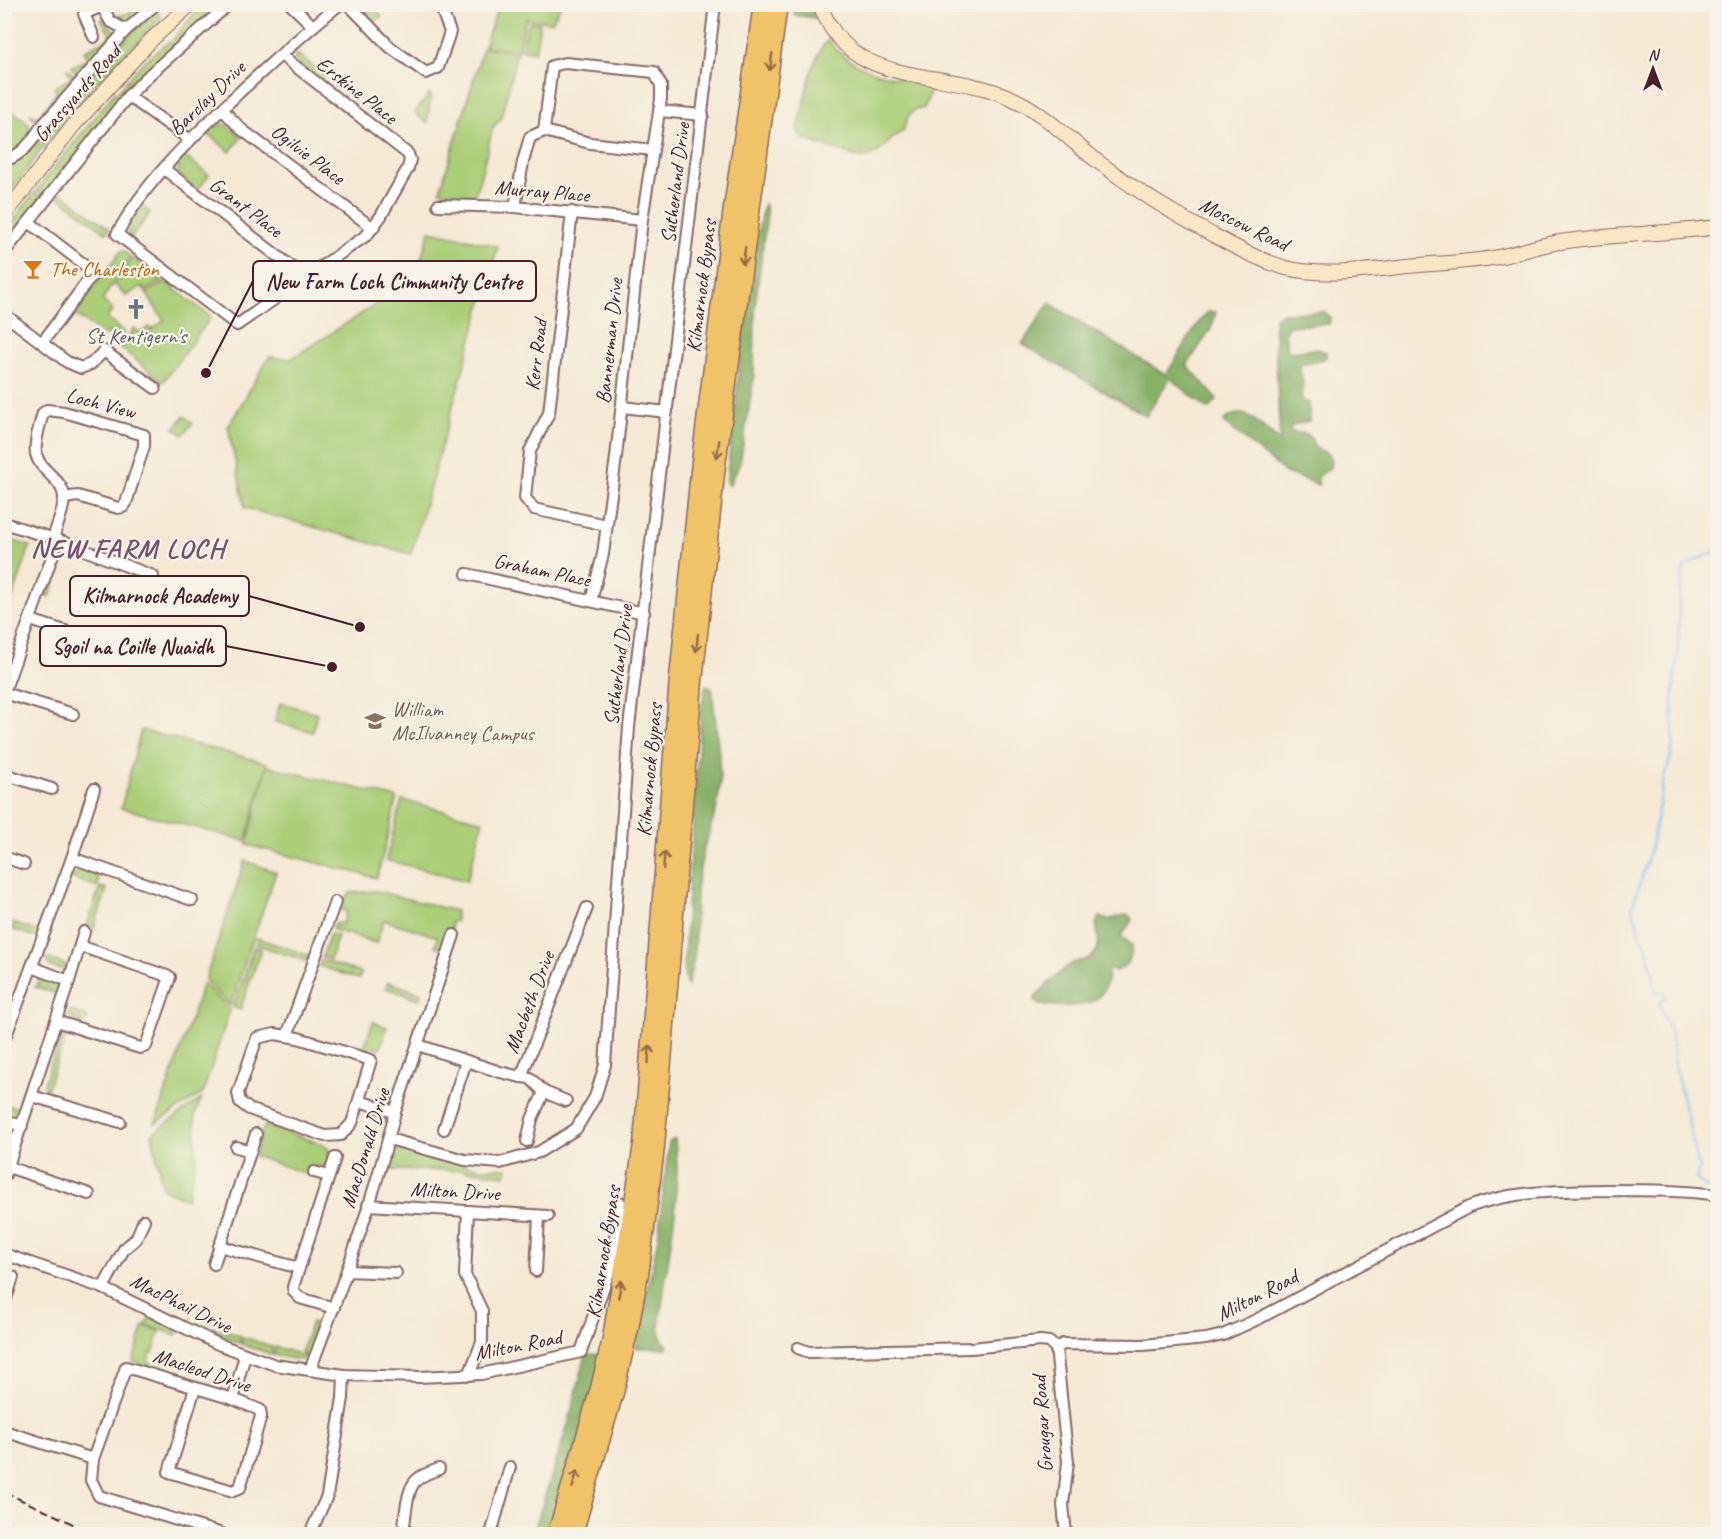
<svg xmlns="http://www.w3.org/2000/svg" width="1722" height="1539" font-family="Caveat,sans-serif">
<rect width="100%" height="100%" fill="#f7f3e8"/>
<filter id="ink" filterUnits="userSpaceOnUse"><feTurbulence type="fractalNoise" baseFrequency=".0167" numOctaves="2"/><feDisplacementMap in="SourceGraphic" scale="12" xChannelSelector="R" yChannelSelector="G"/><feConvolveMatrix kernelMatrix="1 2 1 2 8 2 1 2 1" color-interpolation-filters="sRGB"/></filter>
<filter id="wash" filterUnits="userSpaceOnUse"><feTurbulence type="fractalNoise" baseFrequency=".008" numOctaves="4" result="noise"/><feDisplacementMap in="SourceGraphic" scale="24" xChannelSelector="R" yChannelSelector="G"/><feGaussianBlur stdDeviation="1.35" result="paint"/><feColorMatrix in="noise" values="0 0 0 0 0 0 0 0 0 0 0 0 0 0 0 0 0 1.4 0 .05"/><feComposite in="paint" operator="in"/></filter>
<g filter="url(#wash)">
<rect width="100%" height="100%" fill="#f5e9d5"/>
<g fill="#abce77" stroke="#7a7651" stroke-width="1.5">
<path d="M144 5H149L127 23H122L113 17 130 13Z"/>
<path d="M205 5H218L176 43 173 40 176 36 193 15Z"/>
<path d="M356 5H372L382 16 374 22Z"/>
<path d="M499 5V4L561 5 552 22 526 19 518 50 484 46Z"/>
<path d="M155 10 161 16V18L96 84 93 85 88 81 106 59Z"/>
<path d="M101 19H103L118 33 80 75 71 67 88 59 84 51 111 37Z"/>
<path d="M529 22 540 23 535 52 521 50Z"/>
<path d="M828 40C851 72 894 77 931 85L932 88 924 108 914 110 908 117 903 131C887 139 880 159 860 158L804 139 800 135 798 130C803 108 812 53 828 40Z"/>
<path d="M169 42 174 45 173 48 124 96 118 91 144 61Z"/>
<path d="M483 48 517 52 501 119 493 127 480 179 474 196 440 191Z"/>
<path d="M295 52 325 76 321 82 295 61Z"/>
<path d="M67 69 78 77 46 117 33 118 30 113 37 118 57 92 54 88 71 78Z"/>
<path d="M86 83 91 87 90 91 47 142 13 188 5 191V164L33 147Z"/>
<path d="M115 92 122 98 74 156 44 195 37 190 42 183Z"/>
<path d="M429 94 431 95 427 123 415 113Z"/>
<path d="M9 110C14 113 22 117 26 121 41 138 16 149 4 156V116Z"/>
<path d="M221 124 226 125 242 137 230 152 208 134 214 126Z"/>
<path d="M184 156 209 175 198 190 178 174V164Z"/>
<path d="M59 191 110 229 107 233 56 195Z"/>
<path d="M35 192 42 198 5 248 4 233Z"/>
<path d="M143 207 150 213 131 238 127 233 128 226Z"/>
<path d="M430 231 498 246 411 554 245 508 228 427 269 357 291 359 414 280Z"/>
<path d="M122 250 131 257 102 300 113 310 107 318 124 332 118 339 108 332 105 336 73 313Z"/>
<path d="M133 258 163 280 145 291 142 286 126 296 115 285Z"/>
<path d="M165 282 211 317 163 382 120 347 134 328 140 333 149 327 151 330 164 321 146 293Z"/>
<path d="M184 416 193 423 183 435 175 428Z"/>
<path d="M5 538 30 546 5 622 4 538Z"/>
<path d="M52 570 58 572 50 597 43 594Z"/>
<path d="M280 703 317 713 313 732 275 722Z"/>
<path d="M141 730 267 763 246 841 121 808Z"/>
<path d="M267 766 397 798 377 878 247 845Z"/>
<path d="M402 800 483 821 467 881 386 860Z"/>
<path d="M245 861 276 872 230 1006 205 980Z"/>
<path d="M83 870 97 876 99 881 97 887 72 878 74 874Z"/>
<path d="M100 887 107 889 92 934 85 931Z"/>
<path d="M376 891 456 911V921L451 922 452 929H448L446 935 450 939 448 948 443 949 435 946 438 937 384 920 376 943 332 929 334 924 343 923 347 911 342 910 340 904 350 893Z"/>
<path d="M13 923 40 932 38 938 11 929Z"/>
<path d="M330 934 338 936 330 960 322 957Z"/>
<path d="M257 938 310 956 308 962 255 944Z"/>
<path d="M254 947 261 949 251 979 244 976Z"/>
<path d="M45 958 70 966 65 969C56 970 47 967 45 958Z"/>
<path d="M321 960 361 973 359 979 319 966Z"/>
<path d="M43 979 58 982 62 988 61 995 35 987Z"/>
<path d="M243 979 250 981 240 1010 233 1007Z"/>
<path d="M388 982 421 993 419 999 386 988Z"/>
<path d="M203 983 230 1010 203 1093 155 1124Z"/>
<path d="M70 1011 87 1016V1021L82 1023 74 1020 69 1016Z"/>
<path d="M373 1022 387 1027 380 1048 372 1046 367 1051 363 1050Z"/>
<path d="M68 1030 46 1092 44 1084 60 1035 62 1032Z"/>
<path d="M201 1099 195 1115 196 1161 187 1199 163 1189 152 1134Z"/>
<path d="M5 1104 23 1110 17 1117 5 1116Z"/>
<path d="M268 1126 325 1145 330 1151 326 1166 320 1167 313 1165 310 1175 254 1156 264 1127Z"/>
<path d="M401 1149 480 1168H507L506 1175 462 1170H388L395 1152Z"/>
<path d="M151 1315 179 1328 176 1335 146 1325Z"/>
<path d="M311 1323 320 1326 310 1356 301 1353Z"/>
<path d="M144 1326 160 1331 153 1353H150L148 1361 152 1363 151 1368 133 1362Z"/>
<path d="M213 1327 241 1336 239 1343 212 1331Z"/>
<path d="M243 1337 273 1347 271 1354 241 1344Z"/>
<path d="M276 1347 308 1357 300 1360 273 1355Z"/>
</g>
<g fill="#88b168" stroke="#69684a" stroke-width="1.5">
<path d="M795 5H814L817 18 794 15Z"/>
<path d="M764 204 767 213 755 307 754 377 740 463 729 486 726 483 744 323 751 295 760 220Z"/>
<path d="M1049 303 1166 375 1199 322 1208 312H1216L1211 329 1187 365 1217 399 1209 410 1170 378 1146 416 1022 344Z"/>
<path d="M1325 312 1330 317 1329 324 1287 326 1285 334 1288 352 1316 349 1326 352V357C1315 366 1309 359 1299 366L1303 383 1301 395 1303 401 1309 403 1310 421 1291 426 1290 432 1301 433 1310 436 1315 448 1327 453 1331 460 1330 468 1320 475 1317 479 1319 485 1286 473 1223 422C1244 400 1262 429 1280 441L1274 318 1281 313Z"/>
<path d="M706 685 712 688 719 755 720 783 717 807 704 848 696 889 694 959 687 987 684 972 685 937 701 708Z"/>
<path d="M1125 915H1129L1132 920 1121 936 1132 945C1132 957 1128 968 1115 971L1112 968 1108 971C1107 1014 1068 1005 1039 1005L1035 1001V997C1046 986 1058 973 1071 964 1077 961 1084 961 1089 958 1103 951 1098 935 1096 923L1100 917 1108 920Z"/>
<path d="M675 1139 677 1168 675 1213 659 1326 662 1340 667 1345V1348H636L658 1237 669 1142Z"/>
<path d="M586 1354 604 1355 561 1515 548 1534H533L568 1424Z"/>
</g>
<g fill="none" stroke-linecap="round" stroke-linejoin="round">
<path stroke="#81bbf2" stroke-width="2" d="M1718 550C1706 556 1694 560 1684 568 1678 596 1679 622 1678 650 1677 668 1673 687 1673 705 1672 728 1676 752 1665 773L1651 848 1632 908 1637 921 1639 934 1647 945 1649 961 1653 971 1654 988 1657 992H1663L1666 996 1659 1003 1671 1034 1675 1066 1699 1169 1696 1179 1705 1187 1718 1189"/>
</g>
</g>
<g filter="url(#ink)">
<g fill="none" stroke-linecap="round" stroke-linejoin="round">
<g stroke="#866666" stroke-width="14">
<g id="street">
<path d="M290 4 313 26"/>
<path d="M348 4 390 47 426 73 438 68 450 32 441 8 443 4"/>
<path d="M94 37 84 14 102 6 110 21 126 30"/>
<path d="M281 55 408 154 410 160 408 168 381 216 367 235 237 325 117 234C147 178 198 132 243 89 275 60 306 31 340 4"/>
<path d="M128 96 189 139"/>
<path d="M222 109 241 129 373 228"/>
<path d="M659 111 703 115"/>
<path d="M544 131 552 66 565 63 654 72 661 85V99L642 220 616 457 603 554 591 601"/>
<path d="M4 161C22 155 31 143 41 127L126 30 156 4"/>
<path d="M164 169 297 271 304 279"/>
<path d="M438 205 515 207 642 220"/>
<path d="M515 207 523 162 530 137 544 131 590 143 653 150"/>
<path d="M572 212 549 413 530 451 525 498 534 509 606 525"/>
<path d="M29 222 86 266 92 275 42 343"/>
<path d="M4 253 128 96 150 74 229 4"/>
<path d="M4 314 67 362 81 368 91 364 104 351 155 388"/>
<path d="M622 407 667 412"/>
<path d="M4 523 58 540 153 576"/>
<path d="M53 538C57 526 64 510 64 497 63 479 40 472 36 454 34 441 40 425 43 413L47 410 64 412 144 435V446L126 503 123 507 118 508 78 496 64 498"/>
<path d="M467 574 644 613"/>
<path d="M30 620 103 643"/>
<path d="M4 692 58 540"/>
<path d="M4 693 73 714"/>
<path d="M4 774 52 789"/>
<path d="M4 857 24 864"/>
<path d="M72 858 192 900"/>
<path d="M32 967 69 981 84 932"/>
<path d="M56 1021 140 1048 146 1046 170 977 80 946"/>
<path d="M275 1034 298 1038 371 1060 352 1123 341 1135 325 1136 249 1109 240 1102 238 1093 257 1038Z"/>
<path d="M287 1036 335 902"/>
<path d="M4 1041 72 858 94 789"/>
<path d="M418 1045 500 1072 521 1077 587 908"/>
<path d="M521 1077 530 1078 544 1092 566 1101"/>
<path d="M32 1096 120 1122"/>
<path d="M359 1101 395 1112"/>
<path d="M4 1120 22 1126"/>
<path d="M444 1129 466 1061"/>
<path d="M389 1139 465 1160 500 1163 539 1152 576 1129 595 1097 605 1065 629 727 715 4"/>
<path d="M527 1141 532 1119 544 1092"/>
<path d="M236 1147 250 1151"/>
<path d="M8 1167 89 1194"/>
<path d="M314 1172 329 1176"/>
<path d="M5 1175 69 981"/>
<path d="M368 1205 548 1216"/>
<path d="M468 1211 465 1275 482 1311V1342L469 1375"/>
<path d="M219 1246 299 1268"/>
<path d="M4 1254 103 1288 218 1344 275 1365 344 1375 419 1377 481 1374 581 1352 611 1266 620 1202"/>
<path d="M214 1264 256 1134"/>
<path d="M347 1271 396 1273"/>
<path d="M536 1271 539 1216"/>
<path d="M103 1288 124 1249 136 1239 144 1220"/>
<path d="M4 1305 13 1277"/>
<path d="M334 1308 300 1298 294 1292 293 1287 335 1158"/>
<path d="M798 1348 809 1352 971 1348 1040 1341 1049 1342 1056 1348"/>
<path d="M1056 1348 1063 1344 1143 1345 1206 1339 1223 1335 1258 1319 1469 1207C1512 1190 1562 1191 1607 1190 1644 1190 1681 1190 1718 1195"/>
<path d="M1056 1348 1068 1462 1063 1505 1066 1534"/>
<path d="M310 1370C342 1286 374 1200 395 1112L454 935"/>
<path d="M195 1388 169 1472 233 1491 240 1488 261 1416 260 1410 233 1399 126 1367 93 1459 91 1480 99 1496 222 1534"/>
<path d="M233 1399 245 1355"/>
<path d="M4 1431 93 1459"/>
<path d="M310 1534 327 1496 343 1398 344 1375"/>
<path d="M403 1534C405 1521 406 1493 414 1483 420 1475 431 1472 439 1469"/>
<path d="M491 1534 510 1467"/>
</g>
</g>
<g stroke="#866666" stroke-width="16">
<g id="secondary">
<path d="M820 4C849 91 942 67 1009 97 1043 111 1068 139 1097 161 1133 188 1173 214 1213 235 1236 248 1261 261 1286 268 1328 278 1376 269 1419 265 1445 263 1472 262 1498 257 1519 253 1538 245 1560 242 1612 234 1665 234 1718 227"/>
<path d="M4 216 73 126 152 39 191 4"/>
</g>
</g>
<g stroke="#866666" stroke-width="21">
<g id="highway">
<path d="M557 1534 600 1388 611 1343 624 1267 643 1144 679 678 701 462 733 208 763 4"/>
<path d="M573 1534 615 1389 629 1328 640 1268 655 1147 693 681 716 465 778 4"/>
</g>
</g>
<use href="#street" stroke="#fff" stroke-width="10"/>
<use href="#secondary" stroke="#f9e7c3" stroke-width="14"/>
<use href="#highway" stroke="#f0c369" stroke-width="18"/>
<path stroke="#4a1f2b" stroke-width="2" stroke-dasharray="9 4.5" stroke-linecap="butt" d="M4 1492 61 1518 92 1534"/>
</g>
<defs><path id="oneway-shaft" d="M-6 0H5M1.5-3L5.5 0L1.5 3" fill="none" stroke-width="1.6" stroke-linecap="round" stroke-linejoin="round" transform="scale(1.5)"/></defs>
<g stroke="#956947">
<use href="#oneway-shaft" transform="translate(771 62) rotate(98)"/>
<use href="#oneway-shaft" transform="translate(744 256) rotate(98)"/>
<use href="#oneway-shaft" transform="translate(718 449) rotate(98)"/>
<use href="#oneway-shaft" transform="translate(697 643) rotate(96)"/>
<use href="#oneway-shaft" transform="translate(664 860) rotate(-85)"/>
<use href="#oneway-shaft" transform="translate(649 1054) rotate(-86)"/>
<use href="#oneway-shaft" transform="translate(620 1289) rotate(-80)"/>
<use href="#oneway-shaft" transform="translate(575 1479) rotate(-74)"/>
</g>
</g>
<defs>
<g id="bar-bare" transform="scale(1.62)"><path d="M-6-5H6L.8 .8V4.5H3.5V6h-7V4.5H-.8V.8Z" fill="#e8710a" stroke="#f7f3e8" stroke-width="2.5" paint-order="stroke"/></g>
<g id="church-bare" transform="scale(1.62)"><path d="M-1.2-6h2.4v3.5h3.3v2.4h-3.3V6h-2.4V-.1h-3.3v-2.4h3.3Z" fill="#6b7280" stroke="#f7f3e8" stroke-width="2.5" paint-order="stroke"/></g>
<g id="school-bare" transform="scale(1.62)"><path d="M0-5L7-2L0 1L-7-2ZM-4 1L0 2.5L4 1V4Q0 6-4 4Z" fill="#8d6e63" stroke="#f7f3e8" stroke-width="2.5" paint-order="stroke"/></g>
</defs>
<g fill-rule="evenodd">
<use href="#bar-bare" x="33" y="269"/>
<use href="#church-bare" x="136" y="309"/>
<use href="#school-bare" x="375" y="721"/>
</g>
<g text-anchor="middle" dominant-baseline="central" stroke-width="4.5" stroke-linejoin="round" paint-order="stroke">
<g font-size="21" fill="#4a1f2b" stroke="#f7f3e8">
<text transform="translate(357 90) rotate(38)">Erskine Place</text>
<text transform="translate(77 93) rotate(-49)">Grassyards Road</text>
<text transform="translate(207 98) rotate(-44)">Barclay Drive</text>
<text transform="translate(308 154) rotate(37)">Ogilvie Place</text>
<text transform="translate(675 183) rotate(-83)">Sutherland Drive</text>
<text transform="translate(542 191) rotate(5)">Murray Place</text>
<text transform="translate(246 207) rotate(37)">Grant Place</text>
<text transform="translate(1244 224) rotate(26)">Moscow Road</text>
<text transform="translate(701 286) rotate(-83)">Kilmarnock Bypass</text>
<text transform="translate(609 341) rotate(-84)">Bannerman Drive</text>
<text transform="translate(536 355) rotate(-83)">Kerr Road</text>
<text transform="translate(101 403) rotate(15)">Loch View</text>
<text transform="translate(542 570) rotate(12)">Graham Place</text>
<text transform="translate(618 665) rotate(-83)">Sutherland Drive</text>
<text transform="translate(649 770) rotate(-85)">Kilmarnock Bypass</text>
<text transform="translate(529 1002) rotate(-69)">Macbeth Drive</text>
<text transform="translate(365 1148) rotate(-73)">MacDonald Drive</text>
<text transform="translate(455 1191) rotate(3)">Milton Drive</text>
<text transform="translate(603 1252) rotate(-81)">Kilmarnock Bypass</text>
<text transform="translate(1257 1295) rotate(-27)">Milton Road</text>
<text transform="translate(181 1303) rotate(26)">MacPhail Drive</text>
<text transform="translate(518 1345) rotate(-11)">Milton Road</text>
<text transform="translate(202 1370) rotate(18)">Macleod Drive</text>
<text transform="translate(1042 1424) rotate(-94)">Grougar Road</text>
</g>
<g font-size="21" fill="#c56008" stroke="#f7f3e8" text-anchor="start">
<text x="50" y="269">The Charleston</text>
</g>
<g font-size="21" fill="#5b616d" stroke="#f7f3e8">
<text x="136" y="336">St Kentigern's</text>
</g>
<g font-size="21" fill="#785e54" stroke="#f7f3e8" text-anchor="start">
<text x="392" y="709">William<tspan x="392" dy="24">McIlvanney Campus</tspan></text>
</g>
<g font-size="27" font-weight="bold" letter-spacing="1.5" fill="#775071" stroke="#f7f3e8">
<text x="128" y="548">NEW FARM LOCH</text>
</g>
</g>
<path fill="none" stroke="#4a1f2b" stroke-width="2" d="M206 373L253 281M360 627L249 596M332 667L226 646"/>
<g fill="#4a1f2b" stroke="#f7f3e8" stroke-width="2">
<circle cx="206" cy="373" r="6"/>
<circle cx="360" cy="627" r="6"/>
<circle cx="332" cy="667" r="6"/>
</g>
<g fill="#f7f3e8" stroke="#4a1f2b" stroke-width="2">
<rect x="253" y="261" width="283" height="40" rx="6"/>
<rect x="70" y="576" width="179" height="40" rx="6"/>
<rect x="40" y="626" width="186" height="40" rx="6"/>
</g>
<g font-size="22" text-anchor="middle" font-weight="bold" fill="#4a1f2b">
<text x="394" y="289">New Farm Loch Cimmunity Centre</text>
<text x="160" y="603">Kilmarnock Academy</text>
<text x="133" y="654">Sgoil na Coille Nuaidh</text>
</g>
<rect width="1722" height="1539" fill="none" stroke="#f7f3e8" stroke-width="24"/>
<g transform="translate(1653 69)" stroke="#f7f3e8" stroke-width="4.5" paint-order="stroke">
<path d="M0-4.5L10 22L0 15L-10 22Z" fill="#4a1f2b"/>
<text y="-9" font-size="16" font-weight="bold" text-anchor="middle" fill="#4a1f2b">N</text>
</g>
</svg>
